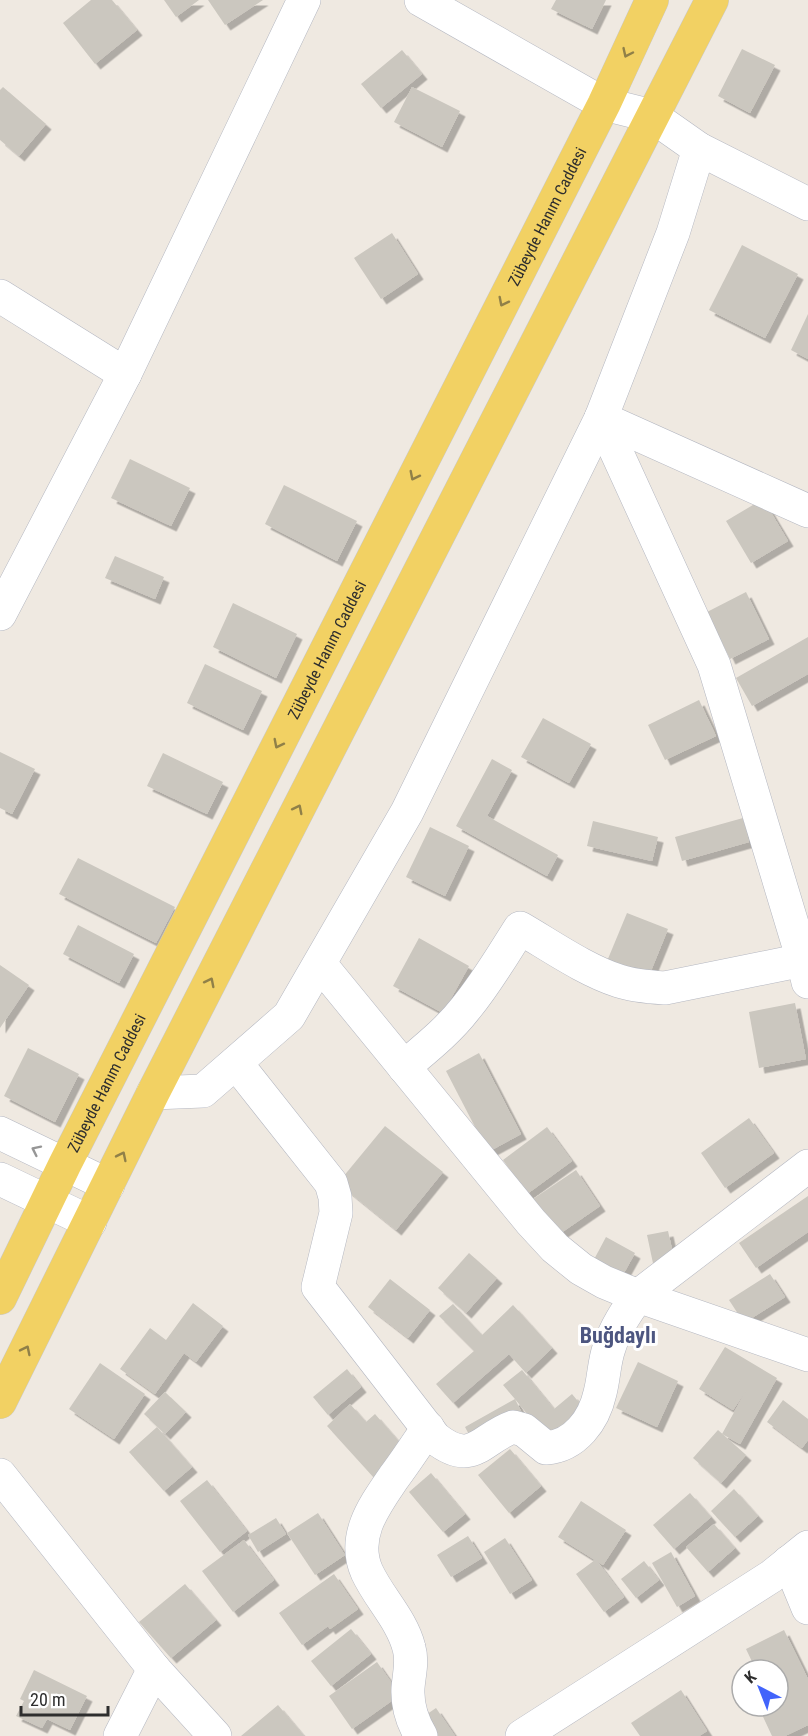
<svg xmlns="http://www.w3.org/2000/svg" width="808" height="1736" font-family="'Roboto Condensed',sans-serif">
<defs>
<filter id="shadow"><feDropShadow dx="5.5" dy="5.5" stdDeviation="0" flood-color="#0004"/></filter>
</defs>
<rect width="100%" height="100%" fill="#efe9e1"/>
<g fill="#cbc7bf" filter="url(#shadow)">
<path d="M91 0H112L137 30 95 64 63 23Z"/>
<path d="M164 0H199L176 17Z"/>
<path d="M208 0H263L225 25Z"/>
<path d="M556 0H606L592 29 551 9Z"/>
<path d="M742 49 775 65 750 113 718 96Z"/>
<path d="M402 50 422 74 381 108 361 84Z"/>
<path d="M3 87 46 124 19 156 0 140V90Z"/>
<path d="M412 87 460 111 442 147 394 122Z"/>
<path d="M392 233 418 274 381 299 354 258Z"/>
<path d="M742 245 798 274 765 338 709 310Z"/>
<path d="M808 314V359L791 350Z"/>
<path d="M130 459 190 488 171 526 111 498Z"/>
<path d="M284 485 357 521 337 561 265 524Z"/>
<path d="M763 499 788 541 751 563 726 521Z"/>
<path d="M115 556 164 577 155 599 105 578Z"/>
<path d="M746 592 769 639 730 659 707 612Z"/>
<path d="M233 603 297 634 276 678 213 647Z"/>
<path d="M808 637V674L752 706 736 678Z"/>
<path d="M205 664 262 691 243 730 187 703Z"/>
<path d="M699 700 716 736 665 760 648 725Z"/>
<path d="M543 718 591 744 569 783 521 757Z"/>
<path d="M0 752 35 769 12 814 0 808Z"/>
<path d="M163 753 223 782 207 814 147 786Z"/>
<path d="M492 759 512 770 487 816 558 855 547 876 456 826Z"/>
<path d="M743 818 749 842 682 861 675 837Z"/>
<path d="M593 821 658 837 652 861 587 846Z"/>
<path d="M430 827 469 846 445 896 406 877Z"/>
<path d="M78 858 175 907 156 943 59 894Z"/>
<path d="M627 913 668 929 646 983 605 966Z"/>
<path d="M78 925 134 954 119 983 63 954Z"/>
<path d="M419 938 469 966 443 1013 393 986Z"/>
<path d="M0 965 29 985 0 1028Z"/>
<path d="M795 1003 806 1059 759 1068 749 1012Z"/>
<path d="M28 1048 79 1074 55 1122 4 1096Z"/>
<path d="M479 1053 521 1134 488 1152 446 1071Z"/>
<path d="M749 1118 774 1153 725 1188 701 1153Z"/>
<path d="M385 1126 443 1172 396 1230 338 1183Z"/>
<path d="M547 1127 572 1161 527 1194 503 1160Z"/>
<path d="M576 1170 600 1206 558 1235 533 1199Z"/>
<path d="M808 1196V1232L756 1268 739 1243Z"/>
<path d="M668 1231 675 1263 654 1268 647 1235Z"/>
<path d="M606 1237 635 1253 619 1282 590 1267Z"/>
<path d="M469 1253 497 1278 466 1313 438 1288Z"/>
<path d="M770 1274 785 1297 744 1323 729 1300Z"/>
<path d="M390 1279 430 1310 408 1338 368 1307Z"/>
<path d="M193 1303 223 1326 196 1362 184 1353 155 1394 120 1369 150 1328 166 1340Z"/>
<path d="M453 1304 482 1335 513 1305 552 1348 526 1373 509 1354 453 1403 436 1384 474 1351 439 1316Z"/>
<path d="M725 1347 777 1378 740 1444 722 1434 747 1389 733 1410 699 1389Z"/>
<path d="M638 1362 678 1381 657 1427 616 1408Z"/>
<path d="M100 1363 145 1394 114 1439 69 1409Z"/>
<path d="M347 1369 361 1387 328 1415 313 1397Z"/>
<path d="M522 1370 554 1409 572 1394 586 1411 549 1441 515 1399 524 1417 474 1444 465 1427 515 1399 503 1385Z"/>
<path d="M165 1392 186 1412 165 1434 144 1414Z"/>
<path d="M783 1400 808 1419V1440L802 1448 767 1422Z"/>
<path d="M350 1404 366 1422 375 1414 408 1452 376 1480 327 1426Z"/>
<path d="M157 1427 192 1467 164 1491 129 1452Z"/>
<path d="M718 1430 746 1455 721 1483 693 1458Z"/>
<path d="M510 1449 541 1486 509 1513 478 1475Z"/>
<path d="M431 1473 465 1514 443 1532 409 1492Z"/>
<path d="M207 1480 247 1531 220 1552 180 1501Z"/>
<path d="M734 1489 758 1516 735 1537 711 1511Z"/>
<path d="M690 1493 711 1517 674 1549 653 1525Z"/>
<path d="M581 1501 626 1530 603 1565 597 1561 624 1597 604 1612 576 1574 595 1560 558 1537Z"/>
<path d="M318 1513 345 1555 315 1575 287 1533Z"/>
<path d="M276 1518 286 1534 258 1552 248 1535Z"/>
<path d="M714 1524 735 1548 708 1572 686 1547Z"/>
<path d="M468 1536 482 1558 451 1577 437 1555Z"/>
<path d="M505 1538 532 1580 510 1594 484 1552Z"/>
<path d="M244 1540 274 1580 233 1612 202 1571Z"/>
<path d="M671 1552 695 1596 677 1607 652 1563Z"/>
<path d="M644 1561 659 1580 636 1598 621 1579Z"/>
<path d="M334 1574 358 1609 330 1629 328 1626 302 1645 279 1613Z"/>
<path d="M185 1584 216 1620 171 1658 139 1622Z"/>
<path d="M351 1629 371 1654 331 1686 311 1661Z"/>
<path d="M784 1630 808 1679V1725L785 1736H772L758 1706H778V1670H756L746 1649Z"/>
<path d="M377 1662 400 1695 352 1729 329 1696Z"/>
<path d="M34 1670 87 1696 70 1730 47 1719 42 1728 16 1716 24 1701 20 1699Z"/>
<path d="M681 1690 707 1731 699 1736H640L631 1723Z"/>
<path d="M278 1705 304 1736H241Z"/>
<path d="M436 1708 455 1736H427L417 1721Z"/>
</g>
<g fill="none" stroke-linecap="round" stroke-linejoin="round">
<g stroke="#b4b7c1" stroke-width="34">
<g id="minor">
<path d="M421 0 604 104 652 116 699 149 808 204"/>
<path d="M0 296 125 374"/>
<path d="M601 418 714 665 803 960 808 982"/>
<path d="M601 418 808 511"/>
<path d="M0 614 125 374 304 0"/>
<path d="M320 964 531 1222 555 1248 581 1269 604 1282 638 1296 808 1355"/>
<path d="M236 1063 331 1183 335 1197 336 1213 318 1287 435 1438C473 1468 481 1438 513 1427L524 1430 546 1448C575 1446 594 1420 600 1393 604 1378 604 1362 609 1348 615 1328 626 1312 638 1296L808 1166"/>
<path d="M404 1067C425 1049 448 1031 465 1009 486 984 502 956 520 928 551 946 585 970 619 981 634 986 650 987 665 988L803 960"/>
<path d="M153 1093 203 1091 289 1016 407 812 601 418 673 233 699 149"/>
<path d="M0 1133 108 1185"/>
<path d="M0 1179 90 1222"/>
<path d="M0 1475 154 1669 215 1736"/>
<path d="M789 1562 808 1608"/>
<path d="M120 1736 154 1669"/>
<path d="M421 1736C412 1721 407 1706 408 1688 409 1674 413 1662 409 1648 402 1620 379 1598 367 1572 351 1536 375 1505 394 1477 406 1461 417 1444 428 1428"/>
<path d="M522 1736 772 1576 808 1547"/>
</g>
</g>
<g stroke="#c9c9c9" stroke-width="34">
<g id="major">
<path id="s1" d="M0 1298 65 1164 604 104 652 0"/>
<path d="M0 1402 153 1093 712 0"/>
</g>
</g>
<use href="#minor" stroke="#fff" stroke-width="33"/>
<use href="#major" stroke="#f2d163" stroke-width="33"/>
</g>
<defs><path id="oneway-chevron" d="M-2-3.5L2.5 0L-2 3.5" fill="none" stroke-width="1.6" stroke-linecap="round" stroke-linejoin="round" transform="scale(1.5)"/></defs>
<g stroke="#908048">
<use href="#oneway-chevron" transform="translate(627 53) rotate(115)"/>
<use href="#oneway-chevron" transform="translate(503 302) rotate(117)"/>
<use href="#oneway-chevron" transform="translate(414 476) rotate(117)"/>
<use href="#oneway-chevron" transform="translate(278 744) rotate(117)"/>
<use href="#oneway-chevron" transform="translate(298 809) rotate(-63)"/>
<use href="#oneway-chevron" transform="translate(210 982) rotate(-63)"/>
<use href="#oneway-chevron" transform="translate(122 1156) rotate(-64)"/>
<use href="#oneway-chevron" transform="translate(26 1350) rotate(-64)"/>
</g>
<use stroke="#969696" href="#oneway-chevron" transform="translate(36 1150) rotate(-154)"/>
<g text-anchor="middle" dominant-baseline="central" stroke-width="6" stroke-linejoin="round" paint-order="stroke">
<g font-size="16" fill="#2e2e2e" stroke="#fff">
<text stroke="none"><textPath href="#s1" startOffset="1212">Zübeyde Hanım Caddesi</textPath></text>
<text stroke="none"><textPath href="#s1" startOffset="726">Zübeyde Hanım Caddesi</textPath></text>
<text stroke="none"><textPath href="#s1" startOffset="240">Zübeyde Hanım Caddesi</textPath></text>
</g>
<g font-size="22" font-weight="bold" fill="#4d5680" stroke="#fff">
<text x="618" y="1335">Buğdaylı</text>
</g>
</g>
<g transform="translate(760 1688) rotate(318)"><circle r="28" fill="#ffffff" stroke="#ababab" stroke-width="1.5"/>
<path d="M0-4.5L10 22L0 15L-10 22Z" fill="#4264fb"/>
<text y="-9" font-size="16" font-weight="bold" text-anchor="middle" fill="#2e2e2e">K</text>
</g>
<path d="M21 1706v9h87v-9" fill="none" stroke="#2e2e2e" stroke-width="3"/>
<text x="30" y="1706" font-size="18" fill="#2e2e2e" stroke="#ffffff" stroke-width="4.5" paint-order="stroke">20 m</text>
</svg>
